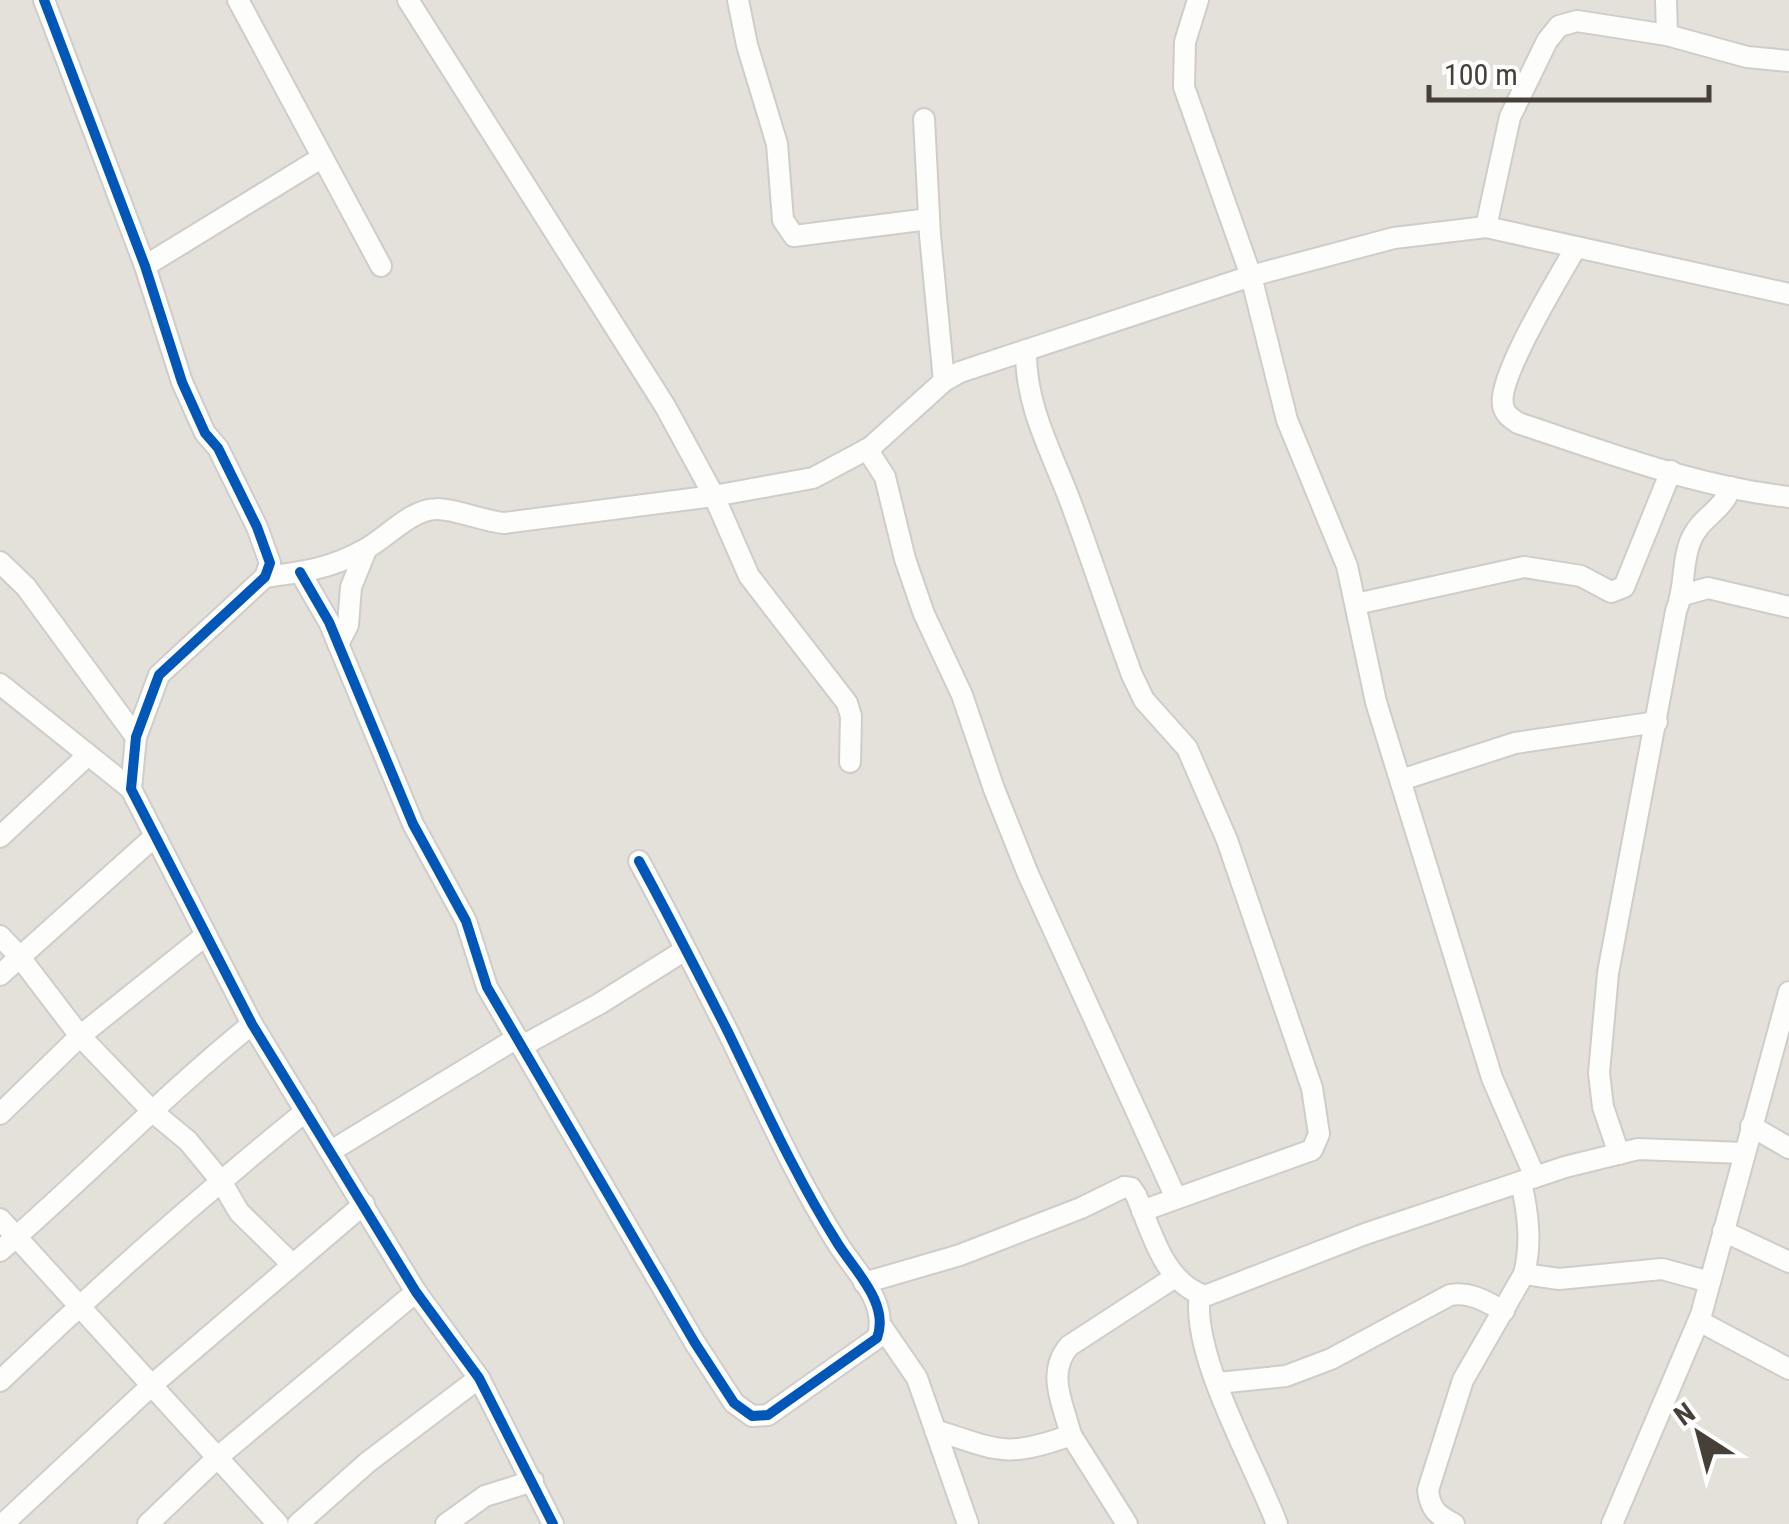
<svg xmlns="http://www.w3.org/2000/svg" width="1789" height="1524" font-family="'Roboto Condensed',sans-serif">
<rect width="100%" height="100%" fill="#f1efec"/>
<rect fill="#e4e0da" x="0" y="0" width="1789" height="1524"/>
<g fill="none" stroke-linecap="round" stroke-linejoin="round">
<g stroke="#cfcdca" stroke-width="24">
<g id="minor">
<path d="M44 0 145 266 182 382 205 433 218 448 257 527 270 563 265 577 159 675 136 737 131 789 252 1024 416 1292 479 1378 553 1524"/>
<path d="M238 0 381 266"/>
<path d="M408 0 665 406 714 496 749 576 847 703 851 716 850 762"/>
<path d="M738 0 747 45 777 144 783 220 794 236 929 219"/>
<path d="M1198 0 1185 42 1184 87 1251 276 1287 420 1347 566 1376 702 1492 1078 1535 1177"/>
<path d="M1666 0 1667 35"/>
<path d="M924 119 930 235 944 381"/>
<path d="M1486 227 1510 117 1547 41 1559 26 1577 21 1667 35 1747 57 1789 61"/>
<path d="M1576 247C1560 276 1497 377 1503 405 1504 414 1511 418 1518 423 1606 452 1697 487 1789 497"/>
<path d="M145 266 321 158"/>
<path d="M1026 350C1025 404 1050 449 1069 498 1091 557 1110 616 1132 675L1144 700 1187 748 1227 840 1312 1088 1319 1134 1312 1150 1142 1211"/>
<path d="M867 449 885 477 905 559 924 614 962 695 994 789 1028 874 1176 1198"/>
<path d="M0 562 26 587 136 737"/>
<path d="M300 572 329 622 413 824 466 921 487 987 695 1343 734 1403 752 1416 768 1415 877 1338C890 1304 855 1271 838 1244 795 1176 763 1104 728 1032 699 975 670 918 639 861"/>
<path d="M265 577C302 572 329 569 362 551 386 539 409 510 436 509 452 508 483 521 504 523L714 496 813 478 871 447 944 381 960 372 1251 276 1394 238 1486 227 1789 294"/>
<path d="M1683 595 1708 588 1789 607"/>
<path d="M1356 604 1524 567 1581 576 1611 592 1624 587 1671 471"/>
<path d="M338 644 348 625 351 587 366 550"/>
<path d="M0 684 131 789"/>
<path d="M1401 780 1515 743 1657 722"/>
<path d="M0 837 88 755"/>
<path d="M0 936 19 956 80 1036 153 1112 188 1141 221 1181 239 1212 292 1264"/>
<path d="M0 975 154 837"/>
<path d="M522 1046 599 1004 685 950"/>
<path d="M0 1114 80 1036 206 935"/>
<path d="M1751 1126 1789 1148"/>
<path d="M331 1151 517 1038"/>
<path d="M1619 1154 1603 1107 1599 1073 1608 973 1676 611C1686 587 1681 566 1690 542 1700 516 1722 513 1731 487"/>
<path d="M0 1219 278 1524"/>
<path d="M1723 1231 1789 1262"/>
<path d="M0 1251C86 1177 164 1095 252 1024"/>
<path d="M1524 1274 1559 1279 1662 1269 1710 1282"/>
<path d="M864 1283 960 1255 1081 1208 1124 1187 1131 1188 1136 1195C1152 1232 1163 1282 1205 1296L1365 1234 1565 1167 1638 1149 1744 1153"/>
<path d="M1200 1294C1190 1354 1255 1465 1277 1524"/>
<path d="M1699 1321 1789 1369"/>
<path d="M882 1327 917 1378 968 1524"/>
<path d="M0 1381C98 1287 200 1197 306 1111"/>
<path d="M1218 1383 1286 1376 1331 1359 1450 1295C1471 1291 1486 1302 1504 1311"/>
<path d="M935 1430C998 1450 1006 1459 1071 1435 1063 1404 1046 1373 1069 1346L1175 1277"/>
<path d="M1071 1435 1127 1524"/>
<path d="M3 1524 152 1385 364 1204"/>
<path d="M148 1524 219 1456 416 1292"/>
<path d="M298 1524 368 1462 479 1378"/>
<path d="M446 1524 485 1496 533 1481"/>
<path d="M1454 1524C1437 1515 1430 1509 1428 1490L1463 1380 1524 1274C1532 1243 1528 1213 1521 1182"/>
<path d="M1612 1524 1701 1315 1789 992"/>
</g>
</g>
<use href="#minor" stroke="#fdfdfc" stroke-width="20"/>
<g stroke="#fff" stroke-width="16">
<g id="cycleway">
<path d="M44 0 145 266 182 382 205 433 218 448 257 527 270 563 265 577 159 675 136 737 131 789 252 1024 416 1292 479 1378 553 1524"/>
<path d="M300 572 329 622 413 824 466 921 487 987 695 1343 734 1403 752 1416 768 1415 877 1338C890 1304 855 1271 838 1244 795 1176 763 1104 728 1032 699 975 670 918 639 861"/>
</g>
</g>
<use href="#cycleway" stroke="#0057b8" stroke-width="10"/>
</g>
<g transform="translate(1699 1434) rotate(324)" stroke="#ffffff" stroke-width="8" paint-order="stroke">
<path d="M0-8L18 38L0 25L-18 38Z" fill="#464039"/>
<text y="-15" font-size="28" font-weight="bold" text-anchor="middle" fill="#464039">N</text>
</g>
<path d="M1429 85v15h280v-15" fill="none" stroke="#464039" stroke-width="5"/>
<text x="1444" y="85" font-size="30" fill="#464039" stroke="#ffffff" stroke-width="8" paint-order="stroke">100 m</text>
</svg>
